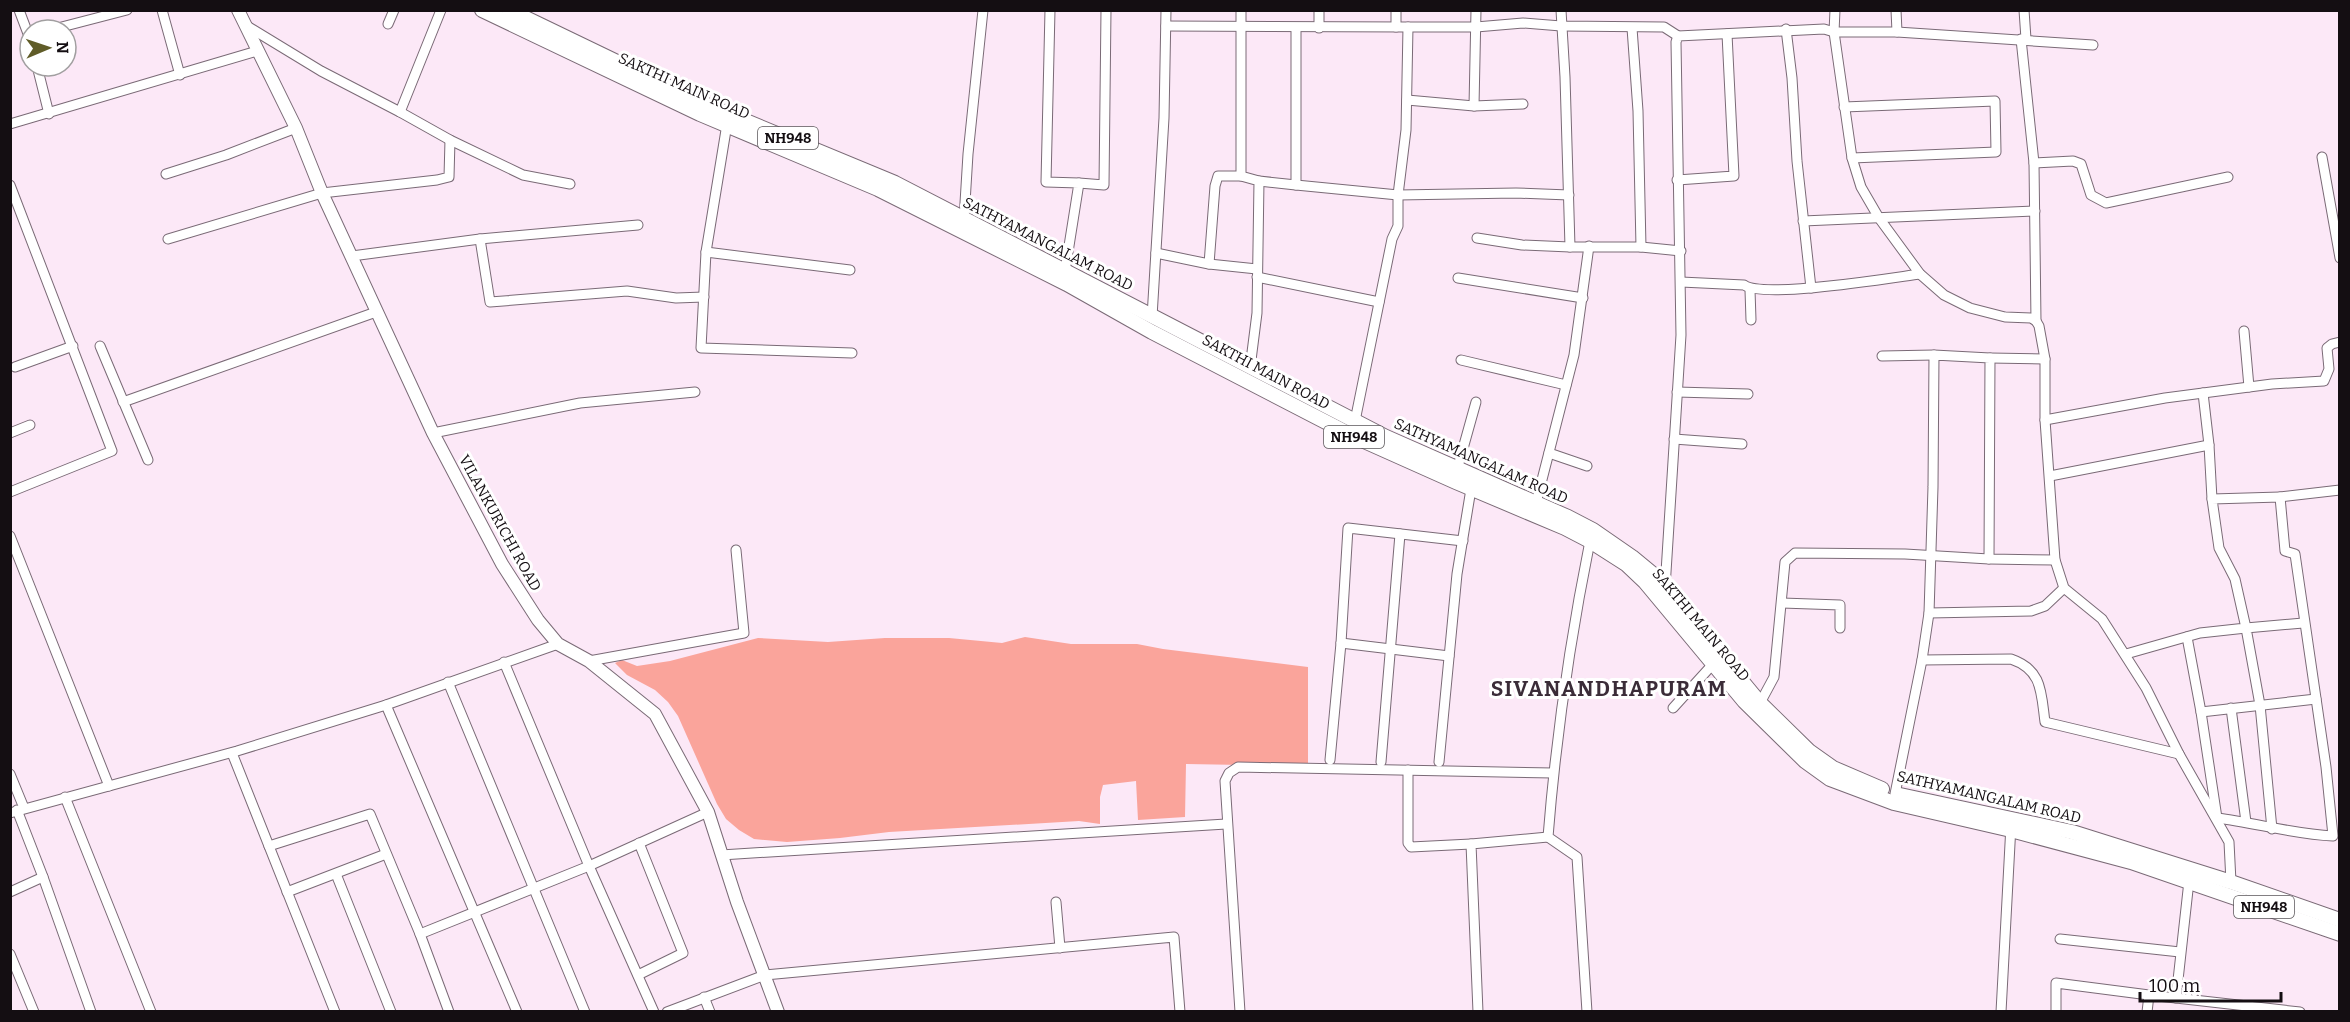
<svg xmlns="http://www.w3.org/2000/svg" width="2350" height="1022" font-family="Bitter,serif">
<rect width="100%" height="100%" fill="#fce8f7"/>
<path fill="#faa49b" d="M1025 637 1071 644H1137L1163 649 1308 667V766L1186 764 1185 817 1138 820 1136 781 1103 785 1100 797V824L1079 821 889 832 840 838 787 842 754 839 739 830 726 819 717 804 678 716 668 702 655 690 627 675 615 663 622 660 637 666 670 661 758 638 828 642 885 638H949L1002 643Z"/>
<g fill="none" stroke-linecap="round" stroke-linejoin="round">
<g stroke="#7a6a76" stroke-width="11">
<g id="minor">
<path d="M19 10 30 39"/>
<path d="M162 10 180 75"/>
<path d="M1050 10 1046 182 1079 183 1065 271"/>
<path d="M1241 10V176L1259 181 1257 313 1250 368"/>
<path d="M1396 10V27"/>
<path d="M1561 10 1565 77 1570 247H1641L1681 251"/>
<path d="M1835 10 1834 32 1852 158 1861 187 1879 218 1920 274 1944 295 1970 308 2005 317 2031 318 2036 321 2039 326 2045 359V420L2055 560 2064 588 2102 619 2146 688 2179 754 2229 842 2231 882"/>
<path d="M1896 10 1897 32"/>
<path d="M2024 10 2026 39"/>
<path d="M388 24 394 10"/>
<path d="M247 26 321 71 400 112 450 140 523 175 570 184"/>
<path d="M1166 26 1408 27H1476L1523 23 1561 26 1664 27 1678 36"/>
<path d="M1296 28V185L1398 195 1516 193 1569 195"/>
<path d="M1319 28V10"/>
<path d="M1632 28 1638 111 1641 247"/>
<path d="M1786 29 1792 78 1797 161 1811 288"/>
<path d="M50 30 127 10"/>
<path d="M2021 39 2034 163 2073 161 2081 164 2091 195 2106 203 2228 177"/>
<path d="M37 66 49 114"/>
<path d="M1407 100 1474 106 1523 104"/>
<path d="M1474 106 1476 10"/>
<path d="M1844 107 1995 101 1996 152 1852 158"/>
<path d="M400 112 441 10"/>
<path d="M10 124 257 51"/>
<path d="M727 124 706 252 701 348 852 353"/>
<path d="M2322 157 2340 258"/>
<path d="M2034 163 2036 321"/>
<path d="M166 174 226 155 296 128"/>
<path d="M1677 180 1734 176 1727 34"/>
<path d="M1259 181 1296 185"/>
<path d="M1079 183 1104 185 1106 10"/>
<path d="M10 185 112 451 10 492"/>
<path d="M964 219 968 154 983 10"/>
<path d="M1803 221 2035 211"/>
<path d="M1477 238 1522 245 1570 247"/>
<path d="M168 239 322 193 437 180 449 177 450 140"/>
<path d="M480 239 490 302 627 291 676 298 704 297"/>
<path d="M706 252 850 270"/>
<path d="M1156 253 1209 264 1257 269"/>
<path d="M352 256 480 239 638 225"/>
<path d="M1209 264 1215 186 1218 176H1241"/>
<path d="M1257 277 1379 302"/>
<path d="M1458 278 1583 298"/>
<path d="M1681 282 1744 285C1764 299 1890 278 1920 274"/>
<path d="M1750 290 1751 320"/>
<path d="M1152 317 1164 118 1166 10"/>
<path d="M2244 331 2249 387"/>
<path d="M100 346 148 460"/>
<path d="M1882 356 1934 355"/>
<path d="M1990 358 2045 359"/>
<path d="M1461 360 1566 385"/>
<path d="M15 367 73 346"/>
<path d="M1677 392 1748 394"/>
<path d="M2203 393 2209 445"/>
<path d="M123 402 376 312"/>
<path d="M2045 420 2165 398 2272 384 2324 381 2329 369 2327 348 2332 344 2340 342"/>
<path d="M1355 421 1392 239 1398 226V195L1406 130 1408 27"/>
<path d="M10 433 30 425"/>
<path d="M433 433 580 403 695 392"/>
<path d="M1674 439 1742 444"/>
<path d="M1549 453 1587 466"/>
<path d="M1457 470 1476 402"/>
<path d="M2050 476 2209 445 2212 499"/>
<path d="M2280 497 2340 490"/>
<path d="M1536 503 1574 355 1589 246"/>
<path d="M10 536 109 786"/>
<path d="M1665 588 1681 335 1676 42 1678 36 1824 29 1834 32H1897L2093 45"/>
<path d="M1782 603 1840 605V628"/>
<path d="M1929 613 2031 611 2045 606 2064 588"/>
<path d="M2187 637 2201 712 2316 699"/>
<path d="M1341 643 1449 656"/>
<path d="M2126 654 2200 633 2246 628 2235 579 2219 548 2212 499 2280 497 2285 551 2295 554 2326 767 2333 836C2293 834 2256 823 2217 818L2201 712"/>
<path d="M1922 660 2011 659C2043 670 2041 693 2045 722L2179 754"/>
<path d="M589 661 744 633 736 550"/>
<path d="M504 662 589 866 654 1012"/>
<path d="M448 682 585 1012"/>
<path d="M1760 703 1774 677 1785 562 1795 553 1905 554 1989 559"/>
<path d="M386 705 517 1012"/>
<path d="M1673 708 1713 664"/>
<path d="M2231 708 2246 822"/>
<path d="M232 753 335 1012"/>
<path d="M1330 760 1341 643 1348 528 1463 541"/>
<path d="M1381 762 1400 534"/>
<path d="M1439 762 1457 574 1471 489"/>
<path d="M1408 770V843L1411 847 1471 844"/>
<path d="M10 774 24 808"/>
<path d="M1895 794 1922 660 1929 613 1933 487 1934 355 1990 358 1989 559 2055 560"/>
<path d="M65 797 151 1012"/>
<path d="M17 810 43 877 91 1012"/>
<path d="M10 813 237 751 386 705 558 644"/>
<path d="M2272 829 2260 705 2246 628 2303 623"/>
<path d="M269 846 370 814 420 934 449 1012"/>
<path d="M721 855 1226 824"/>
<path d="M336 874 391 1012"/>
<path d="M10 892 43 877"/>
<path d="M287 892 386 854"/>
<path d="M1056 902 1060 948"/>
<path d="M420 934 589 866 708 812"/>
<path d="M2060 939 2180 952"/>
<path d="M10 954 34 1012"/>
<path d="M638 975 683 953 639 843"/>
<path d="M704 997 710 1012"/>
<path d="M2176 998 2300 1012"/>
<path d="M667 1012 765 975 1174 937 1180 1012"/>
<path d="M1240 1012 1225 781 1229 773 1238 767 1553 773"/>
<path d="M1478 1012 1471 844 1548 837"/>
<path d="M1587 1012 1577 857 1548 837C1556 736 1570 640 1590 541"/>
<path d="M2001 1012 2011 825"/>
<path d="M2056 1012V983L2149 995"/>
<path d="M2147 1012 2149 995 2176 998 2189 881"/>
</g>
</g>
<g stroke="#7a6a76" stroke-width="14">
<path id="major" d="M238 10 296 128 322 193 433 433 502 564 538 620 558 644 589 661 655 714 708 812 737 902 778 1012"/>
</g>
<g stroke="#7a6a76" stroke-width="16">
<g id="highway">
<path d="M482 10 700 114 878 189 1067 284 1152 332 1353 436 1456 482 1565 528 1590 541 1626 564 1645 582 1744 701 1805 761 1830 779 1894 803 2011 830 2131 862 2340 934"/>
<path d="M509 10 702 103 895 183 1386 437 1568 517 1593 530 1632 557 1655 576 1760 703 1809 751 1833 768 1882 789"/>
<path d="M1900 795 2072 832 2231 882 2340 920"/>
</g>
</g>
<use href="#minor" stroke="#fff" stroke-width="9"/>
<use href="#major" stroke="#fff" stroke-width="12"/>
<use href="#highway" stroke="#fff" stroke-width="14"/>
</g>
<g text-anchor="middle" dominant-baseline="central" stroke-width="6" stroke-linejoin="round" paint-order="stroke">
<g fill="#fff" stroke="#5a5659" stroke-width="1.5">
<rect x="758" y="127" width="60" height="22" rx="4.5"/>
<rect x="1324" y="426" width="60" height="22" rx="4.5"/>
<rect x="2234" y="896" width="60" height="22" rx="4.5"/>
</g>
<g font-size="14" font-weight="bold" fill="#140e12">
<text x="788" y="138">NH948</text>
<text x="1354" y="437">NH948</text>
<text x="2264" y="907">NH948</text>
</g>
<g font-size="15" fill="#140e12" stroke="#fff">
<text transform="translate(684 86) rotate(24)">SAKTHI MAIN ROAD</text>
<text transform="translate(1048 244) rotate(27)">SATHYAMANGALAM ROAD</text>
<text transform="translate(1266 372) rotate(28)">SAKTHI MAIN ROAD</text>
<text transform="translate(1481 461) rotate(24)">SATHYAMANGALAM ROAD</text>
<text transform="translate(500 523) rotate(61)">VILANKURICHI ROAD</text>
<text transform="translate(1701 625) rotate(50)">SAKTHI MAIN ROAD</text>
<text transform="translate(1989 797) rotate(13)">SATHYAMANGALAM ROAD</text>
</g>
<g font-size="21" font-weight="bold" letter-spacing="1.5" fill="#3b2c38" stroke="#fff">
<text x="1609" y="689">SIVANANDHAPURAM</text>
</g>
</g>
<rect width="2350" height="1022" fill="none" stroke="#140e12" stroke-width="24"/>
<g transform="translate(48 48) rotate(88)"><circle r="28" fill="#ffffff" stroke="#a19fa0" stroke-width="1.5"/>
<path d="M0-4.5L10 22L0 15L-10 22Z" fill="#605c28"/>
<text y="-9" font-size="16" font-weight="bold" text-anchor="middle" fill="#140e12">N</text>
</g>
<path d="M2140 992v9h141v-9" fill="none" stroke="#140e12" stroke-width="3"/>
<text x="2149" y="992" font-size="18" fill="#140e12" stroke="#ffffff" stroke-width="4.5" paint-order="stroke">100 m</text>
</svg>
